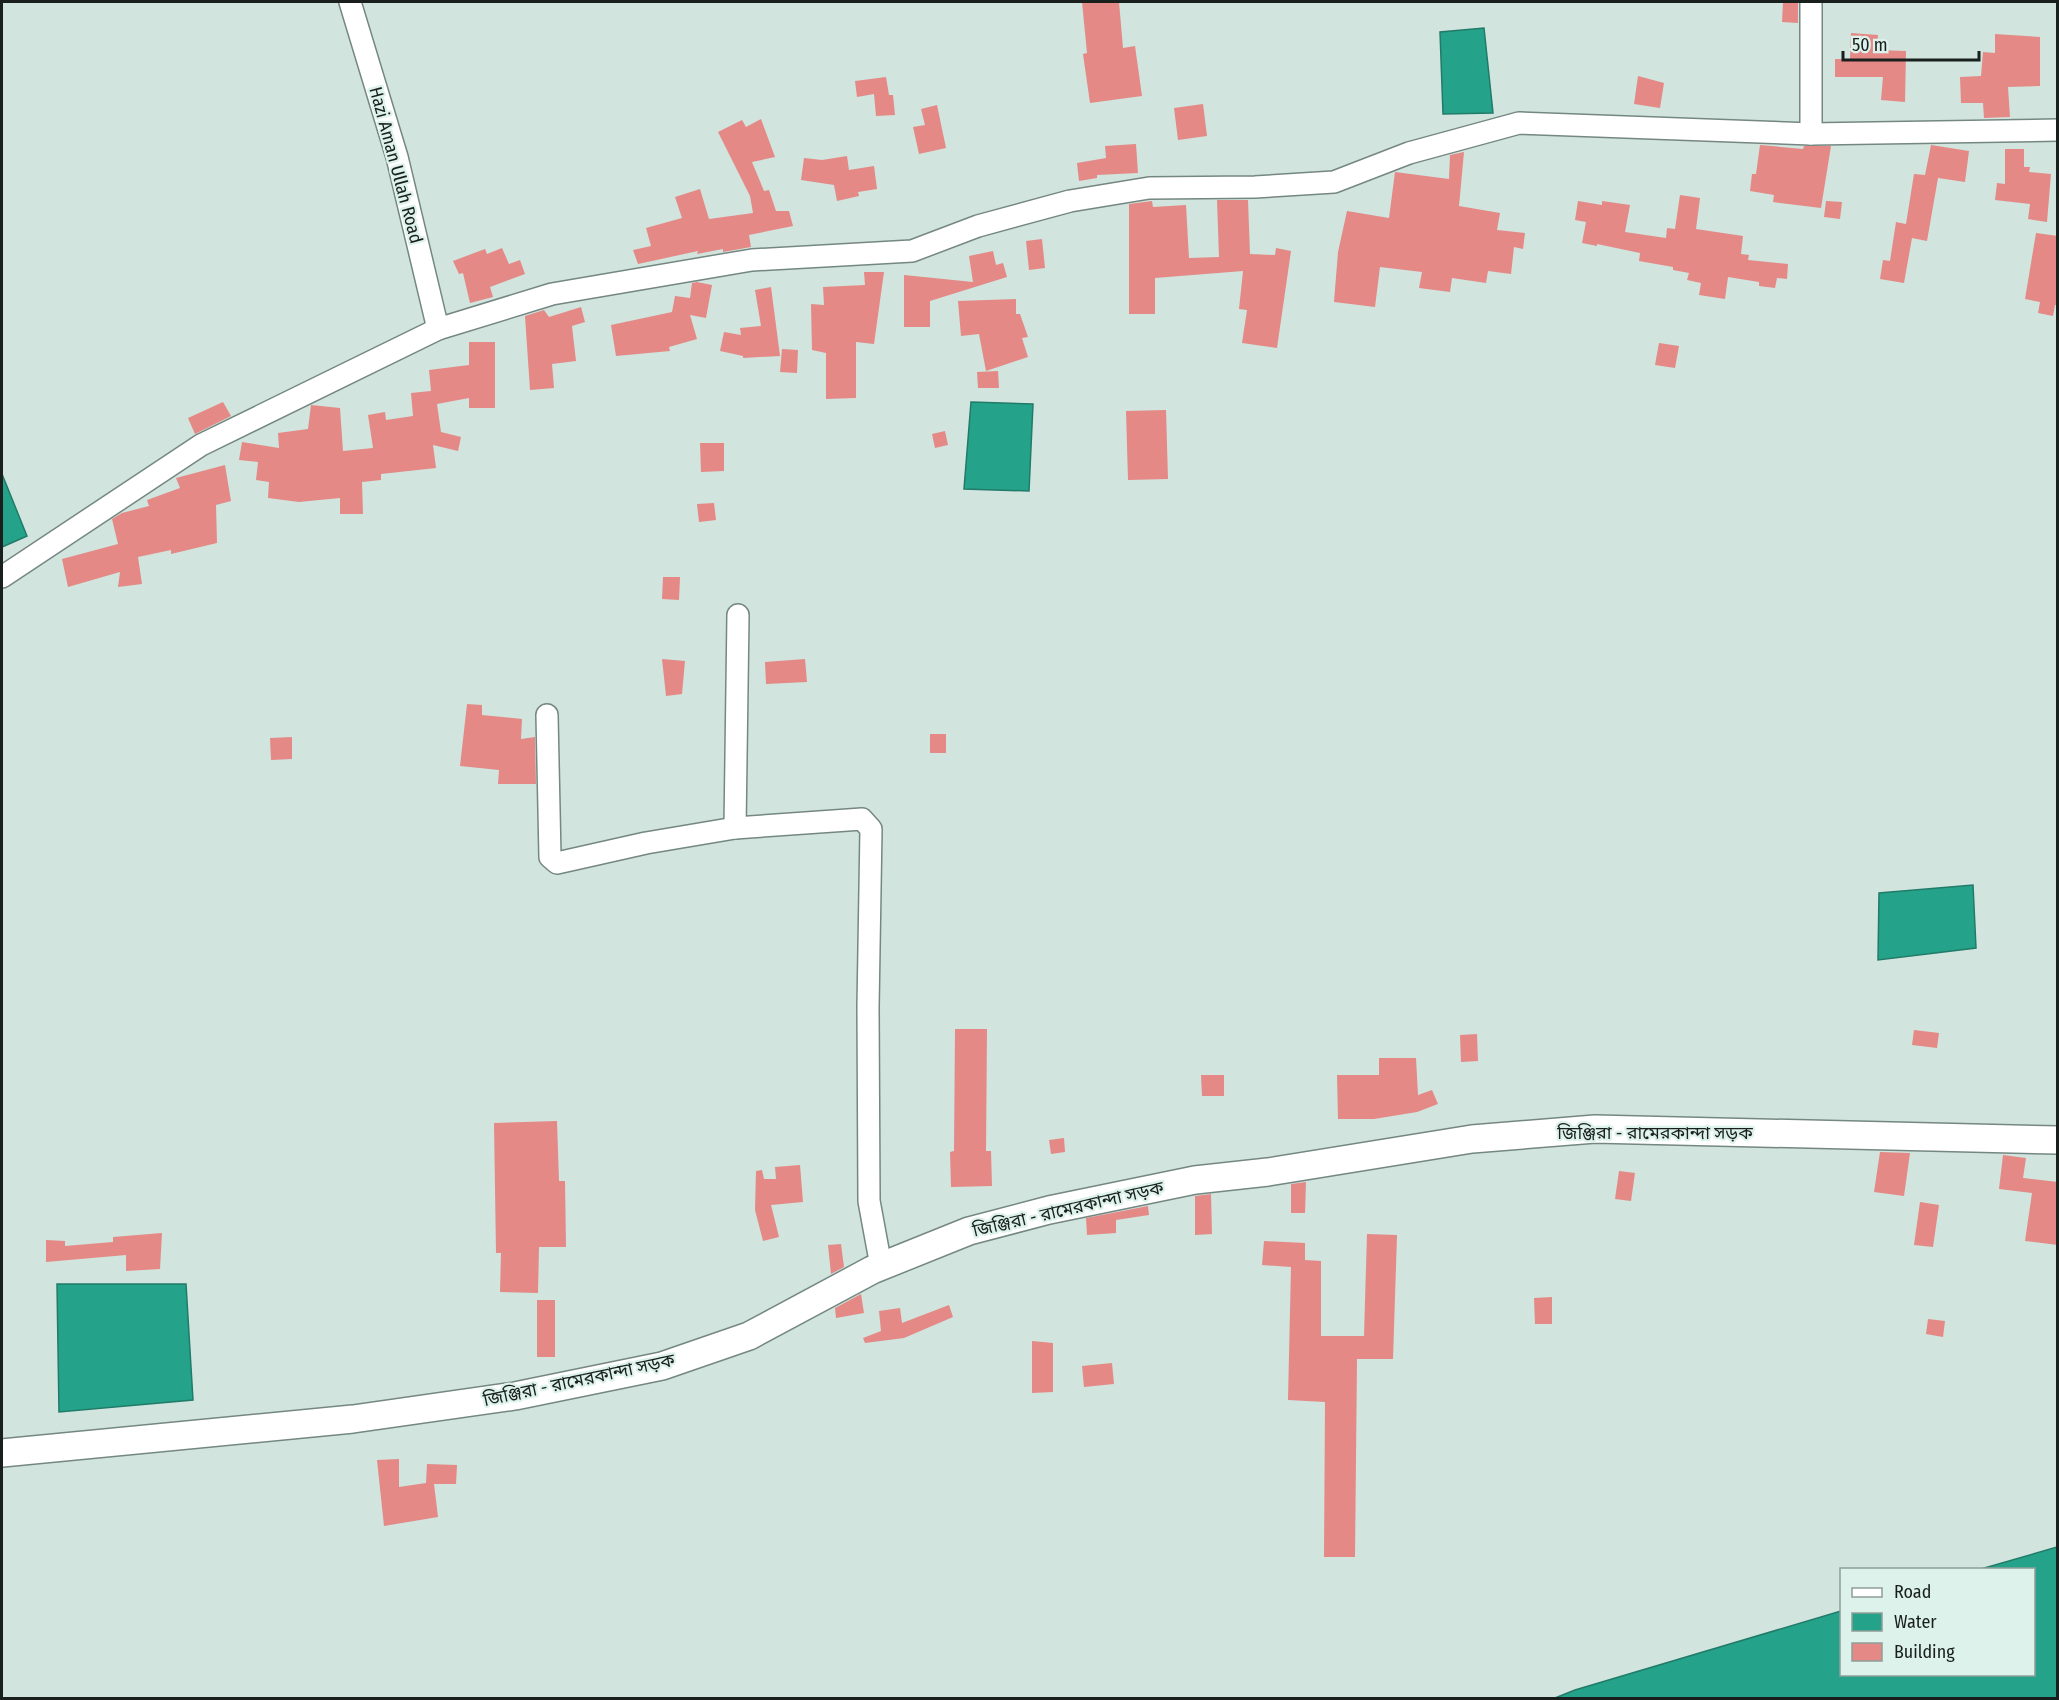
<svg xmlns="http://www.w3.org/2000/svg" width="2059" height="1700" font-family="'Fira Sans Condensed','Noto Sans Bengali',sans-serif">
<rect width="100%" height="100%" fill="#d1e4de"/>
<g fill="#25a38a" stroke="#217b69" stroke-width="1.5">
<path d="M1484 28 1493 113 1443 114 1440 32Z"/>
<path d="M971 402 1033 404 1029 491 964 489Z"/>
<path d="M2 474 27 536 2 547Z"/>
<path d="M1973 885 1976 948 1878 960 1879 893Z"/>
<path d="M57 1284H186L193 1400 59 1412Z"/>
<path d="M2057 1547V1698H1555L1575 1690 1841 1611 1842 1674H2034V1570L1981 1569Z"/>
</g>
<g fill="#e48986">
<path d="M1082 2H1119L1123 48 1135 46 1142 96 1090 103 1083 54 1087 53Z"/>
<path d="M1783 2H1798V23L1782 22Z"/>
<path d="M1851 33 1878 35 1877 50 1906 51 1905 102 1881 100 1883 77H1835V59H1850Z"/>
<path d="M1995 34 2040 37V86L2008 87 2010 117 1984 118 1983 103H1961L1960 77 1981 76 1983 52 1995 53Z"/>
<path d="M1638 76 1664 83 1660 108 1634 104Z"/>
<path d="M886 77 889 95H893L895 115 876 116 874 94 857 97 855 81Z"/>
<path d="M1203 104 1207 136 1178 140 1174 108Z"/>
<path d="M937 105 946 148 919 154 913 127 925 125 921 109Z"/>
<path d="M761 119 775 157 752 162 764 191 769 190 776 211H789L793 226 749 235 751 247 723 252V249L697 254 698 251 638 264 633 250 651 246 646 228 682 218 675 197 700 189 709 219 753 213 750 196 718 132 742 120 746 127Z"/>
<path d="M1136 144 1138 173 1097 175V178L1079 181 1077 163 1106 158 1105 146Z"/>
<path d="M1760 145 1803 149 1804 146H1831L1821 208 1773 202 1774 195 1750 191 1752 174H1756Z"/>
<path d="M1931 145 1969 151 1965 182 1938 178 1927 241 1912 238 1904 283 1880 279 1883 260 1890 261 1896 222 1906 224 1914 174 1925 175Z"/>
<path d="M2005 149H2024V167H2030L2029 172 2051 174 2047 222 2028 219 2030 204 1995 200 1997 183 2005 184Z"/>
<path d="M1464 152 1459 206 1500 213 1497 230 1525 233 1523 249 1514 247 1511 274 1488 271 1486 283 1452 278 1450 292 1419 288 1422 272 1380 267 1375 307 1334 302 1338 252 1347 211 1389 218 1395 172 1449 179 1450 155Z"/>
<path d="M847 156 849 170 874 166 877 189 858 192 859 196 837 201 834 185 801 180 804 158 822 160Z"/>
<path d="M1680 195 1700 198 1696 229 1743 236 1741 254 1749 255 1748 260 1788 264 1787 279 1777 278 1775 288 1759 286V282L1728 277 1725 299 1699 295 1701 283 1687 280 1689 273 1673 270V267L1639 261 1640 253 1597 244V246L1582 243 1586 222 1575 220 1578 201 1602 205V201L1630 205 1625 232 1666 238 1667 228 1675 229Z"/>
<path d="M1217 200H1248L1250 254 1275 255 1276 248 1291 251 1277 348 1242 343 1247 310 1239 309 1243 271 1155 278V314H1129V204L1152 201 1153 207 1186 205 1189 258 1219 257Z"/>
<path d="M1826 201 1842 202 1840 219 1824 217Z"/>
<path d="M2036 233 2058 236V305H2055L2053 316 2038 313 2040 302 2025 299Z"/>
<path d="M1042 239 1045 268 1029 270 1026 241Z"/>
<path d="M502 248 509 264 520 260 525 274 490 287 493 297 470 303 463 273 459 274 453 261 485 249 487 254Z"/>
<path d="M993 251 996 265 1003 263 1007 277 930 301V327H904V275L973 282 969 256Z"/>
<path d="M864 272H884L874 344 856 342V398L826 399V353L812 350 811 304 824 305 823 287 865 285Z"/>
<path d="M697 282 712 285 706 318 690 315 697 339 669 347 670 351 616 356 611 325 672 312 675 296 690 298 692 283Z"/>
<path d="M771 287 780 356 743 358V356L720 351 724 332 741 335 740 328 761 326 755 290Z"/>
<path d="M1016 299V314H1020L1028 337 1022 338 1028 357 986 371 979 334 961 336 958 301Z"/>
<path d="M581 307 585 322 572 326 576 361 552 364 554 388 530 390 525 316 544 310 549 317Z"/>
<path d="M469 342H495V408H469V398L437 404 441 432 461 437 458 451 433 445 436 468 381 474V480L362 482 363 514H340V498L299 502 268 498 269 482 256 480 258 462 239 460 242 442 279 448 278 433 308 429 311 405 340 408 343 451 373 448 368 415 385 412 386 420 413 416 411 393 431 391 429 370 469 365Z"/>
<path d="M1659 343 1679 346 1675 368 1655 365Z"/>
<path d="M782 349 798 350 797 373 780 372Z"/>
<path d="M998 371 999 388H978L977 372Z"/>
<path d="M223 402 231 416 195 434 188 418Z"/>
<path d="M1166 410 1168 479 1128 480 1126 411Z"/>
<path d="M945 431 948 445 935 448 932 434Z"/>
<path d="M700 443H724V471L701 472Z"/>
<path d="M225 465 231 501 216 505 217 543 171 554V550L138 557 142 584 118 587 120 572 68 587 62 559 118 544 112 519 122 513 149 506 147 500 180 488 176 478Z"/>
<path d="M714 503 716 520 699 522 697 504Z"/>
<path d="M663 577H680L679 600 662 599Z"/>
<path d="M662 659 685 661 682 694 666 696Z"/>
<path d="M805 659 807 682 766 684 765 662Z"/>
<path d="M467 704 482 705V715L522 719 521 739 535 737 536 784H498L499 770 460 766Z"/>
<rect x="930" y="734" width="16" height="19"/>
<path d="M292 737V759L271 760 270 738Z"/>
<path d="M955 1029H987L986 1151H991L992 1186 951 1187 950 1152 954 1151Z"/>
<path d="M1914 1030 1939 1033 1937 1048 1912 1045Z"/>
<path d="M1477 1034 1478 1061 1461 1062 1460 1035Z"/>
<path d="M1379 1058H1416L1418 1095 1432 1090 1438 1104 1417 1112 1374 1119H1338L1337 1075H1379Z"/>
<path d="M1201 1075H1224V1096H1202Z"/>
<path d="M557 1121 559 1181H565L566 1247H539L538 1293 500 1292 501 1253H496L494 1123Z"/>
<path d="M1064 1138 1065 1152 1051 1154 1049 1140Z"/>
<path d="M1880 1152 1910 1153 1904 1196 1874 1192Z"/>
<path d="M2003 1155 2026 1158 2023 1178 2058 1182V1245L2025 1241 2032 1193 1999 1189Z"/>
<path d="M800 1165 803 1202 771 1205 779 1237 763 1241 755 1210 756 1171 762 1170 764 1179H776L775 1167Z"/>
<path d="M1619 1171 1635 1173 1631 1201 1615 1199Z"/>
<path d="M1306 1182 1305 1213H1291V1184Z"/>
<path d="M1211 1194 1212 1234 1195 1235V1196Z"/>
<path d="M1920 1202 1939 1205 1933 1247 1914 1245Z"/>
<path d="M1148 1206 1149 1215 1116 1220V1233L1087 1235 1086 1218Z"/>
<path d="M162 1233 160 1269 126 1271V1255L46 1262V1240L65 1241V1246L113 1242V1237Z"/>
<path d="M1367 1234 1397 1235 1393 1359H1357L1355 1557H1324L1325 1402 1288 1400 1291 1267 1262 1265 1264 1241 1305 1243V1260L1321 1261V1336H1364Z"/>
<path d="M841 1244 844 1267 831 1274 828 1245Z"/>
<path d="M861 1294 864 1313 836 1318 835 1308Z"/>
<path d="M1552 1297V1324H1535L1534 1298Z"/>
<rect x="537" y="1300" width="18" height="57"/>
<path d="M949 1305 953 1317 904 1338 865 1343 863 1338 881 1331 879 1311 900 1308 902 1323Z"/>
<path d="M1928 1319 1945 1321 1943 1337 1926 1334Z"/>
<path d="M1032 1341 1053 1343V1392L1032 1393Z"/>
<path d="M1112 1363 1114 1384 1084 1387 1082 1366Z"/>
<path d="M399 1459V1487L426 1483 427 1464 457 1465 456 1484H434L438 1517 384 1526 377 1460Z"/>
</g>
<g fill="none" stroke-linecap="round" stroke-linejoin="round">
<g stroke="#758782" stroke-width="24">
<g id="minor">
<path d="M350 2 397 157 438 329"/>
<path d="M1811 134V2"/>
<path d="M2 577 201 445 438 329 552 294 752 260 912 251 978 226 1070 201 1149 188 1255 187 1334 182 1409 153 1519 123 1811 134 2058 130"/>
<path d="M547 715 550 857 557 863 646 843 735 828 862 819 871 829 868 1007 869 1201 881 1266"/>
<path d="M735 828 738 615"/>
</g>
</g>
<g stroke="#758782" stroke-width="30">
<path id="major" d="M2 1453 353 1419 515 1396 662 1366 749 1336 872 1270 969 1231 1049 1210 1195 1180 1268 1172 1472 1139 1595 1129 2058 1140"/>
</g>
<use href="#minor" stroke="#fff" stroke-width="21"/>
<use href="#major" stroke="#fff" stroke-width="27"/>
</g>
<g text-anchor="middle" dominant-baseline="central" stroke-width="4.5" stroke-linejoin="round" paint-order="stroke">
<g font-size="18" fill="#181f1d" stroke="#def2ec">
<text transform="translate(396 165) rotate(75)">Hazi Aman Ullah Road</text>
<text x="1655" y="1133">জিঞ্জিরা - রামেরকান্দা সড়ক</text>
<text transform="translate(1068 1209) rotate(-13)">জিঞ্জিরা - রামেরকান্দা সড়ক</text>
<text transform="translate(579 1380) rotate(-12)">জিঞ্জিরা - রামেরকান্দা সড়ক</text>
</g>
</g>
<rect width="2059" height="1700" fill="none" stroke="#181f1d" stroke-width="6"/>
<rect x="1840" y="1568" width="195" height="108" fill="#def2ec" stroke="#8f9e99" stroke-width="1.5"/>
<rect x="1852" y="1588" width="30" height="9" fill="#ffffff" stroke="#8f9e99" stroke-width="1.5"/>
<text x="1894" y="1598" font-size="18" fill="#181f1d">Road</text>
<rect x="1852" y="1613" width="30" height="18" fill="#25a38a" stroke="#8f9e99" stroke-width="1.5"/>
<text x="1894" y="1628" font-size="18" fill="#181f1d">Water</text>
<rect x="1852" y="1643" width="30" height="18" fill="#e48986" stroke="#8f9e99" stroke-width="1.5"/>
<text x="1894" y="1658" font-size="18" fill="#181f1d">Building</text>
<path d="M1843 51v9h136v-9" fill="none" stroke="#181f1d" stroke-width="3"/>
<text x="1852" y="51" font-size="18" fill="#181f1d" stroke="#def2ec" stroke-width="4.5" paint-order="stroke">50 m</text>
</svg>
